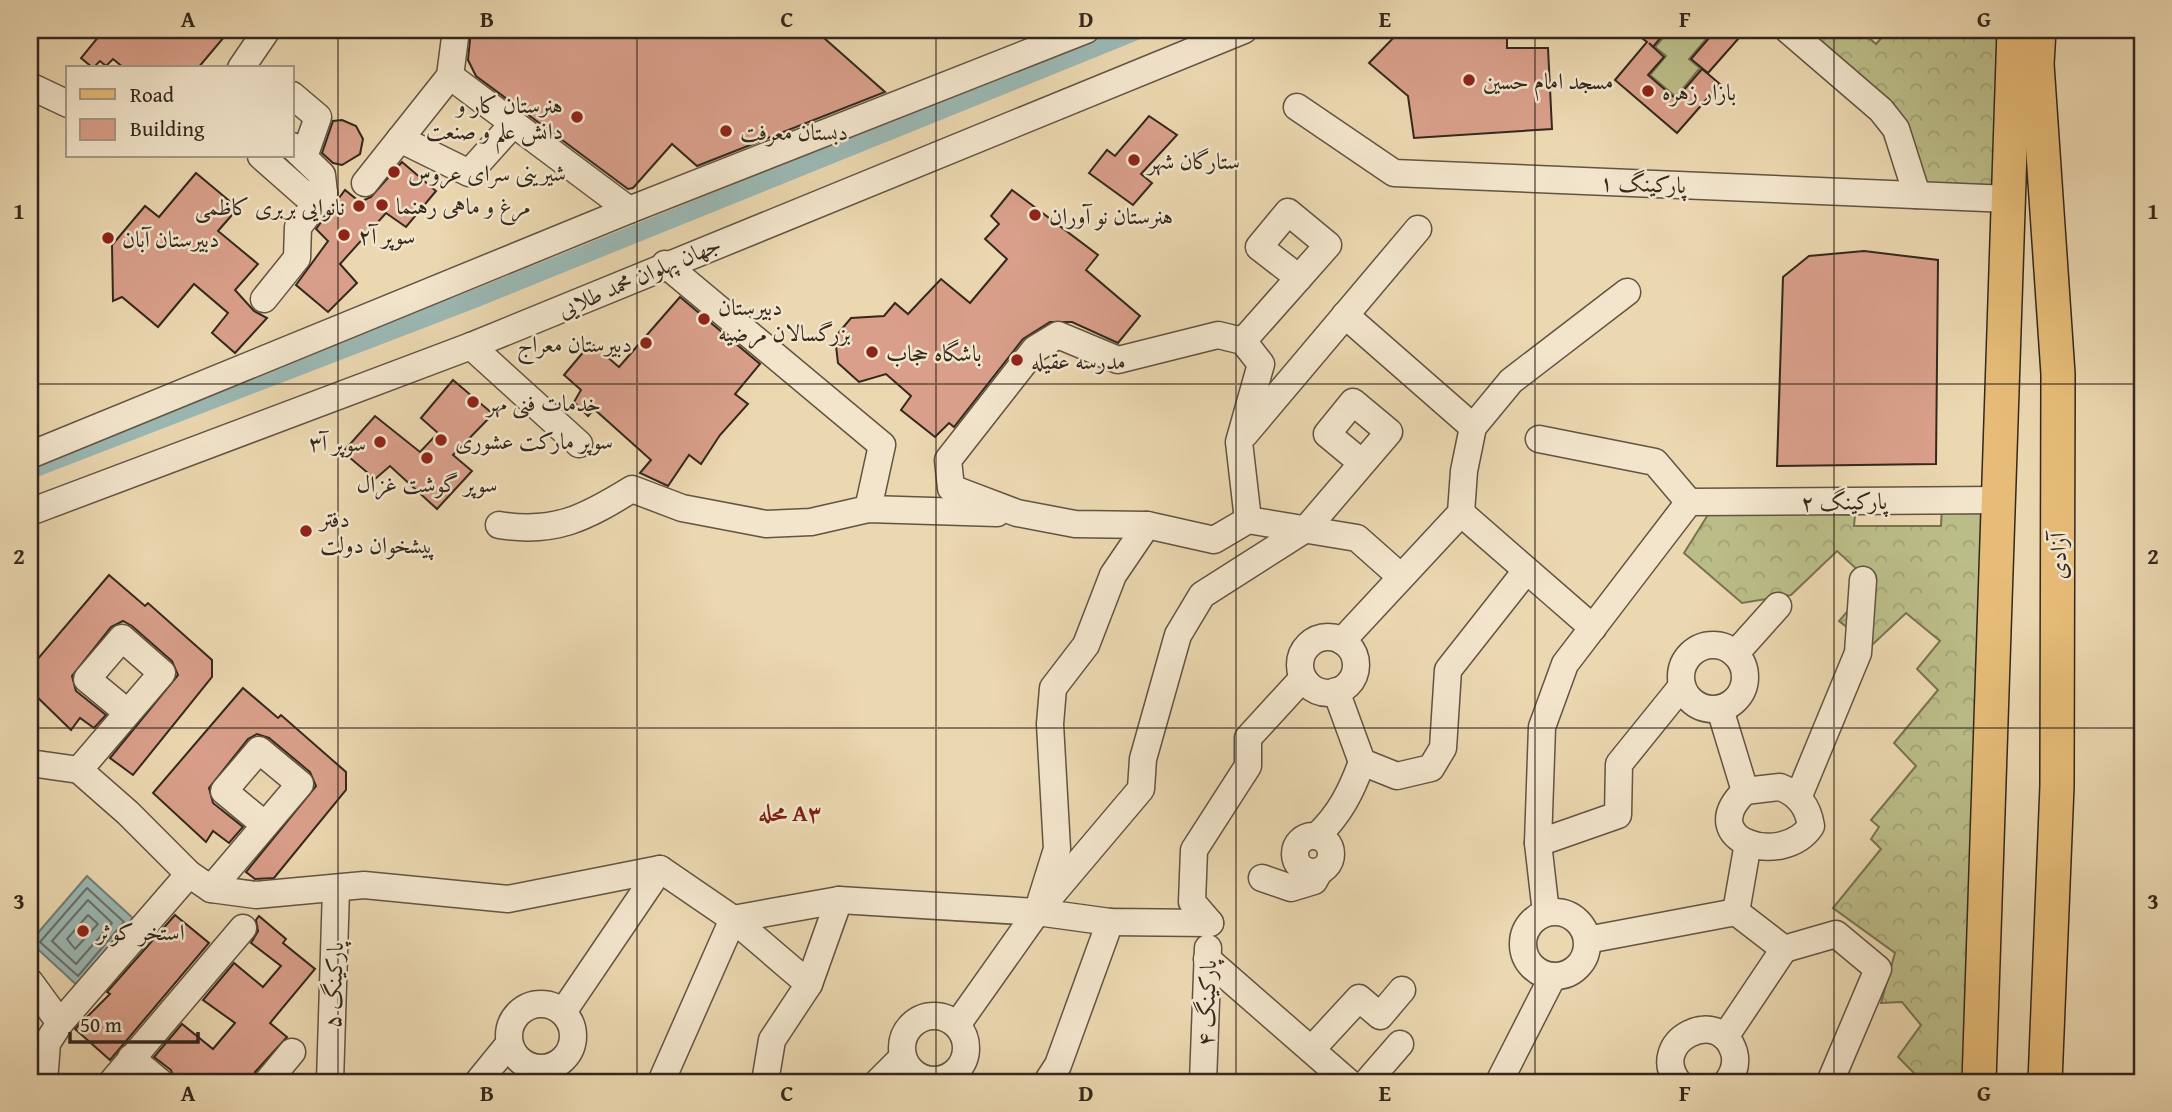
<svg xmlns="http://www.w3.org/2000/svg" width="2172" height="1112" font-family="'Gentium Book Plus',Amiri,serif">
<defs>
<pattern id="forest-crowns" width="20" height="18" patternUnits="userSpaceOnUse" patternTransform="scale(1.75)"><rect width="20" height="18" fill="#bbbd88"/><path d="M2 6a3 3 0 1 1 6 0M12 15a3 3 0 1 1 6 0" fill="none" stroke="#a1a275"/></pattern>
</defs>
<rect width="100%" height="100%" fill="#ebd7b0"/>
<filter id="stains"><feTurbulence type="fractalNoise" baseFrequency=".00286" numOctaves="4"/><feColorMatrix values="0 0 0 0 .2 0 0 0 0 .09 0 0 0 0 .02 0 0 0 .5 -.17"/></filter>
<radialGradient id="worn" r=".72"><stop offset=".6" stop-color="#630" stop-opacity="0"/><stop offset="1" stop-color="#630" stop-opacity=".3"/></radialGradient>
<path fill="#bbbd88" stroke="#787252" stroke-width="2" d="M1670 30H1698L1707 38 1689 59 1700 68 1676 97 1650 75 1666 56 1655 47Z"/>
<g fill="url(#forest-crowns)" stroke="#787252" stroke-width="2">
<path d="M1802 30H1860L1876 44 1889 30H1998L1997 190 1925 187Z"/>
<path d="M1942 505 1983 507 1971 1082H1916L1919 1078 1898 1057 1921 1025 1902 1002 1881 1003 1895 953 1833 908 1881 849 1871 839 1879 827 1871 820 1916 766 1894 743 1938 690 1917 669 1940 641 1906 613 1871 646 1839 621 1872 583 1837 551 1791 595 1742 603 1684 553 1711 510 1855 515 1854 526H1941Z"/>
</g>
<path fill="#9bb8b4" stroke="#727e78" stroke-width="2" d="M87 876 135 920 80 988 30 942Z"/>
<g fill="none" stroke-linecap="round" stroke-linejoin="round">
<g stroke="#687068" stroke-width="2">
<path d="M87 888 124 922 78 976 40 942Z"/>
<path d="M88 900 112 923 76 964 52 941Z"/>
<path d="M88 915 98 924 75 949 67 939Z"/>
</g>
<path stroke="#9bb8b4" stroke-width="18" d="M30 470 474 299 1139 30"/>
</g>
<g fill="#d99f8a" stroke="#34281d" stroke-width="2">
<path d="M104 30H230L198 68H124L113 59 106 66 100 61 93 68 81 58Z"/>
<path d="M471 30H815L885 92 697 166 672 144 633 188 628 189 476 76 468 60Z"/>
<path d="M1401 30H1507V48H1548L1552 129 1414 138 1408 96 1369 63Z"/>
<path d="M1631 30H1667L1653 47 1649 43 1664 57 1648 75 1676 99 1702 69 1720 84 1677 133 1615 80 1647 42Z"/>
<path d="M1700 30H1746L1708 73 1691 59 1709 38Z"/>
<path d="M1149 116 1177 135 1141 174 1152 183 1133 205 1089 173 1107 150 1115 156Z"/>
<path d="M342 120 356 126 363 139 360 154 342 165 333 163 322 153 333 121Z"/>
<path d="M402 162 436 191 406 227 386 213 340 264 357 283 328 312 296 285 328 241 316 229 345 190 360 202 371 197Z"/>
<path d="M196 173 238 208 218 231 258 264 235 290 254 311 267 318 235 353 212 333 228 313 194 284 158 327 122 297 113 301 112 245 145 206 159 217Z"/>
<path d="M1012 190 1098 255 1086 270 1140 316 1118 343 1072 322H1050L1023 339 954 427 949 423 935 437 901 410 911 396 886 374 859 382 838 363 835 337 851 318 884 316 895 303 908 314 941 279 970 303 1007 259 985 239 999 224 991 216Z"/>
<path d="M1864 251 1938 260 1936 464 1777 466 1783 277 1809 256Z"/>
<path d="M680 297 760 364 735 394 748 404 720 435 701 464 689 455 668 486 640 473 651 460 594 409 588 416 574 402 581 390 564 375 591 343 619 367Z"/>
<path d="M453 380 493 414 453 455 472 471 437 509 390 466 375 479 343 452 375 416 420 452 438 433 421 418Z"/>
<path d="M109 575 145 606 148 603 212 660V677L133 775 110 758 178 675 172 661 132 626 123 621 111 627 72 676 76 691 106 715 94 728 80 718 71 730 30 690V668Z"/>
<path d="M243 688 278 718 281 715 346 772V790L274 878 255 879 246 872 316 786 310 772 269 738 257 734 248 739 209 788 213 803 243 827 229 843 213 831 206 842 153 793Z"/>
<path d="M175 915 209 943 110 1060 75 1029 110 994 107 992Z"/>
<path d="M259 916 286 939 283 943 315 969 270 1023 287 1037 255 1072 252 1082H175L171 1070 154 1057 182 1024 213 1049 235 1023 203 1000 234 963 263 987 281 966 251 943 258 931 256 920Z"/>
</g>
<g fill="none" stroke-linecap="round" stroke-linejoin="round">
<g stroke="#625442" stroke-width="29">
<g id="minor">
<path d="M456 30 450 76 629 210"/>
<path d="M1788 30 1881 110 1896 129 1917 195"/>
<path d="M241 68 267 30"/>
<path d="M30 86 68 104"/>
<path d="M292 95 318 117 304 157"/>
<path d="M1297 107 1394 173 2009 199"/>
<path d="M400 139 469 173 513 124"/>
<path d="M261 156 304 194 324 193"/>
<path d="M365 183 450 76"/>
<path d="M665 264 882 445 868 509"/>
<path d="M264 299 297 258 298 227 324 193 322 175 292 146"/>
<path d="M1345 315 1473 427"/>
<path d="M1243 341 1328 245 1288 212 1259 247 1299 278"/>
<path d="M471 346 579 444"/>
<path d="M1245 434 1418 229"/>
<path d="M1539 439 1655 462 1689 502"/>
<path d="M30 455 629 210 1086 30"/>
<path d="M1689 502 2000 500"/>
<path d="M30 512 471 346 1244 30"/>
<path d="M1461 513 1593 628"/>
<path d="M1248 520 1239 442 1261 364 1243 341 1218 335 1118 360 1058 335 1035 349 948 460 951 488 1017 513 1075 524 1147 525 1214 540 1248 520 1357 538 1401 577"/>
<path d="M499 525C555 534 585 518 632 489L682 508 766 524 811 522 868 509 997 513"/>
<circle cx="1328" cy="665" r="28"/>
<path d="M1342 641 1461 513 1464 471 1473 427 1511 381 1627 292"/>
<circle cx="1713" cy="677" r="32"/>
<path d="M1735 654 1778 606"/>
<path d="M1336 691 1362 762 1397 776 1431 768 1443 748 1448 670 1526 571"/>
<path d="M1720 709 1745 791"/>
<path d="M30 763 79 770 128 813 189 874 211 889 256 895 364 885 508 899 660 869 733 919 839 900 1037 912 1110 922 1210 923"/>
<path d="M79 770 162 673 122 638 87 679 128 713"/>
<path d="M1780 787C1799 794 1808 807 1811 826 1783 868 1693 841 1745 791Z"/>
<path d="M1798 798 1858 653 1863 580"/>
<circle cx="1313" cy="854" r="18"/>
<path d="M1317 836C1340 814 1351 792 1362 762"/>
<path d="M1538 843 1618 815 1619 764 1682 686"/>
<path d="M1262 878 1291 888 1314 881 1319 872"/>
<path d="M211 889 300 784 259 750 224 791 265 825"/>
<path d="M1041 900 1057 849 1050 724 1053 688 1086 645 1113 575 1147 525"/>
<circle cx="1555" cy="944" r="32"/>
<path d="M1736 912 1748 843"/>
<path d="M1546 913 1538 843 1542 727 1565 664 1689 502"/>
<path d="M1210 923 1192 902 1194 850 1248 766V738L1303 678"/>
<path d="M1587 940 1736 912 1784 949 1836 934 1878 969 1830 1082"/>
<path d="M1207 959 1348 1082"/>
<path d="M30 982 60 1023"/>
<circle cx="541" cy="1036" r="32"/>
<path d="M563 1012 660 869"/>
<circle cx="934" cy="1048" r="32"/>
<path d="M957 1025 1037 912 1141 789 1143 759 1178 635 1202 595 1307 528 1389 432 1353 402 1327 434 1362 463"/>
<path d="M1725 1037 1784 949"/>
<path d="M1312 1049 1359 998 1380 1016 1402 990"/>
<path d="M131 1058 160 1082"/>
<path d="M44 1082 47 1043 60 1023 189 874"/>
<path d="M112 1082 243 928"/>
<path d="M267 1082 292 1052"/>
<path d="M330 1082 336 889"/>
<path d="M478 1082 509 1044"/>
<path d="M661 1082 733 919 809 984"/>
<path d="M765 1082 772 1040 809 984 839 900"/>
<path d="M878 1082 903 1057"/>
<path d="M1047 1082 1058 1065 1110 922"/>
<path d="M1203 1082 1208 948"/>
<path d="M1367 1082 1400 1044"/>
<path d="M1499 1082 1553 976"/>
<path d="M1678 1082C1647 1042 1719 1004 1734 1052 1737 1063 1734 1073 1727 1082"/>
</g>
</g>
<g stroke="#34281d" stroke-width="36">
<g id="major">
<path d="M2039 30 2037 64 2058 374 2057 786 2045 1082"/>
<path d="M1979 1082 2014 30"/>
</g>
</g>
<use href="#minor" stroke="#f2e5cc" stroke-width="26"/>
<use href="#major" stroke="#e6bc78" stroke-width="33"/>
</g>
<path fill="none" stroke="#34281d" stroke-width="2" stroke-opacity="0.55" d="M338 30V1082M637 30V1082M936 30V1082M1236 30V1082M1535 30V1082M1834 30V1082M30 384H2142M30 728H2142"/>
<g fill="#8f2418" stroke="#f2e5cc" stroke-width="2.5">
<circle cx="1469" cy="80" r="7"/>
<circle cx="1648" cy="91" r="7"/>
<circle cx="577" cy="117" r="7"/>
<circle cx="726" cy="131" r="7"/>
<circle cx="1134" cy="160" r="7"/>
<circle cx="394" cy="172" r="7"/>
<circle cx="382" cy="205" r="7"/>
<circle cx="359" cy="206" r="7"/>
<circle cx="1035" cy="215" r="7"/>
<circle cx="344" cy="235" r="7"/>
<circle cx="108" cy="238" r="7"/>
<circle cx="704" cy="319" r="7"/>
<circle cx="646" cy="343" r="7"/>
<circle cx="872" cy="352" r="7"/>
<circle cx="1017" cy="360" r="7"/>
<circle cx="473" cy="402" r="7"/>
<circle cx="441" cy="440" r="7"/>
<circle cx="380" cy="442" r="7"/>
<circle cx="427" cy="458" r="7"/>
<circle cx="306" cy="531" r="7"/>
<circle cx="83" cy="931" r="7"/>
</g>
<g text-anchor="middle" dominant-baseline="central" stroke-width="5" stroke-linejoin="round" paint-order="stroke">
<g font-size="23" fill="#34281d" stroke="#f2e5cc" text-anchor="start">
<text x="1483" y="80">مسجد امام حسین</text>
<text x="1662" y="91">بازار زهره</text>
<text x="563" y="104" text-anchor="end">هنرستان کار و<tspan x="563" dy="26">دانش علم و صنعت</tspan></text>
<text x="740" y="131">دبستان معرفت</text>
<text x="1148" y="160">ستارگان شهر</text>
<text x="408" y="172">شیرینی سرای عروس</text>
<text x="396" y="205">مرغ و ماهی رهنما</text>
<text x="345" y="206" text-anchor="end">نانوایی بربری کاظمی</text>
<text x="1049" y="215">هنرستان نو آوران</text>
<text x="358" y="235">سوپر آ۲</text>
<text x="122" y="238">دبیرستان آبان</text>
<text x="718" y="306">دبیرستان<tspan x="718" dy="26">بزرگسالان مرضیه</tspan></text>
<text x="632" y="343" text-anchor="end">دبیرستان معراج</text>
<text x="886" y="352">باشگاه حجاب</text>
<text x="1031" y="360">مدرسه عقیله</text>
<text x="487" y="402">خدمات فنی مهر</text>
<text x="455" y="440">سوپر مارکت عشوری</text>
<text x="366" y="442" text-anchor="end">سوپر آ۳</text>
<text x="427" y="483" text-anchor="middle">سوپر گوشت غزال</text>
<text x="320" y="518">دفتر<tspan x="320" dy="26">پیشخوان دولت</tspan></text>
<text x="97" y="931">استخر کوثر</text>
</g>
<g font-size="23" fill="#34281d" stroke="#f2e5cc">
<text transform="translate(1643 183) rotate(2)">پارکینگ ۱</text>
<text transform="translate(639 276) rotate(-23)">جهان پهلوان محمد طلایی</text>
<text transform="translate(1844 501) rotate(-1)">پارکینگ ۲</text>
<text transform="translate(2057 556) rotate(-90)">آزادی</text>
<text transform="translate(333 985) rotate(-88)">پارکینگ ۵</text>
<text transform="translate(1206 1003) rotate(-88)">پارکینگ ۴</text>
</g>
<g font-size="24" font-weight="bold" fill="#7a1f14" stroke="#f2e5cc">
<text x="790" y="812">محله A۳</text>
</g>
</g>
<rect width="2172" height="1112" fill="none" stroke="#ebd7b0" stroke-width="77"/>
<rect x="66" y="66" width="228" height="91" fill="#f2e5cc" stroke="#a69986" stroke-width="2"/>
<rect x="80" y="89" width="35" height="10" fill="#e6bc78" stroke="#a69986" stroke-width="2"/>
<text x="130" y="102" font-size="21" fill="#34281d">Road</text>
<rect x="80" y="119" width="35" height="21" fill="#d99f8a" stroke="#a69986" stroke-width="2"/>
<text x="130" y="136" font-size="21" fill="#34281d">Building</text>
<path d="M70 1032v10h128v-10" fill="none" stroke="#34281d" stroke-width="3.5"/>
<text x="80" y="1032" font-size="21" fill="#34281d" stroke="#f2e5cc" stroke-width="5" paint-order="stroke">50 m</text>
<rect x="38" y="38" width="2096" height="1036" fill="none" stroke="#34281d" stroke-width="2.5"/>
<g font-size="23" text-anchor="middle" font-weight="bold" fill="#34281d">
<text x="188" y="27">A</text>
<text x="487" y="27">B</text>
<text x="787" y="27">C</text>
<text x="1086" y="27">D</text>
<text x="1385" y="27">E</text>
<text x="1685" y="27">F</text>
<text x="1984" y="27">G</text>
<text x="19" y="219">1</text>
<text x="2153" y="219">1</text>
<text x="19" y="564">2</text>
<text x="2153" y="564">2</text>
<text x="19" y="909">3</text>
<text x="2153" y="909">3</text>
<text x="188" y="1101">A</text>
<text x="487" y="1101">B</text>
<text x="787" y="1101">C</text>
<text x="1086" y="1101">D</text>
<text x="1385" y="1101">E</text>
<text x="1685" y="1101">F</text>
<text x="1984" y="1101">G</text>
</g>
<rect width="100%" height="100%" filter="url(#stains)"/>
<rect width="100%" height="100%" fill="url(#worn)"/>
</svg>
